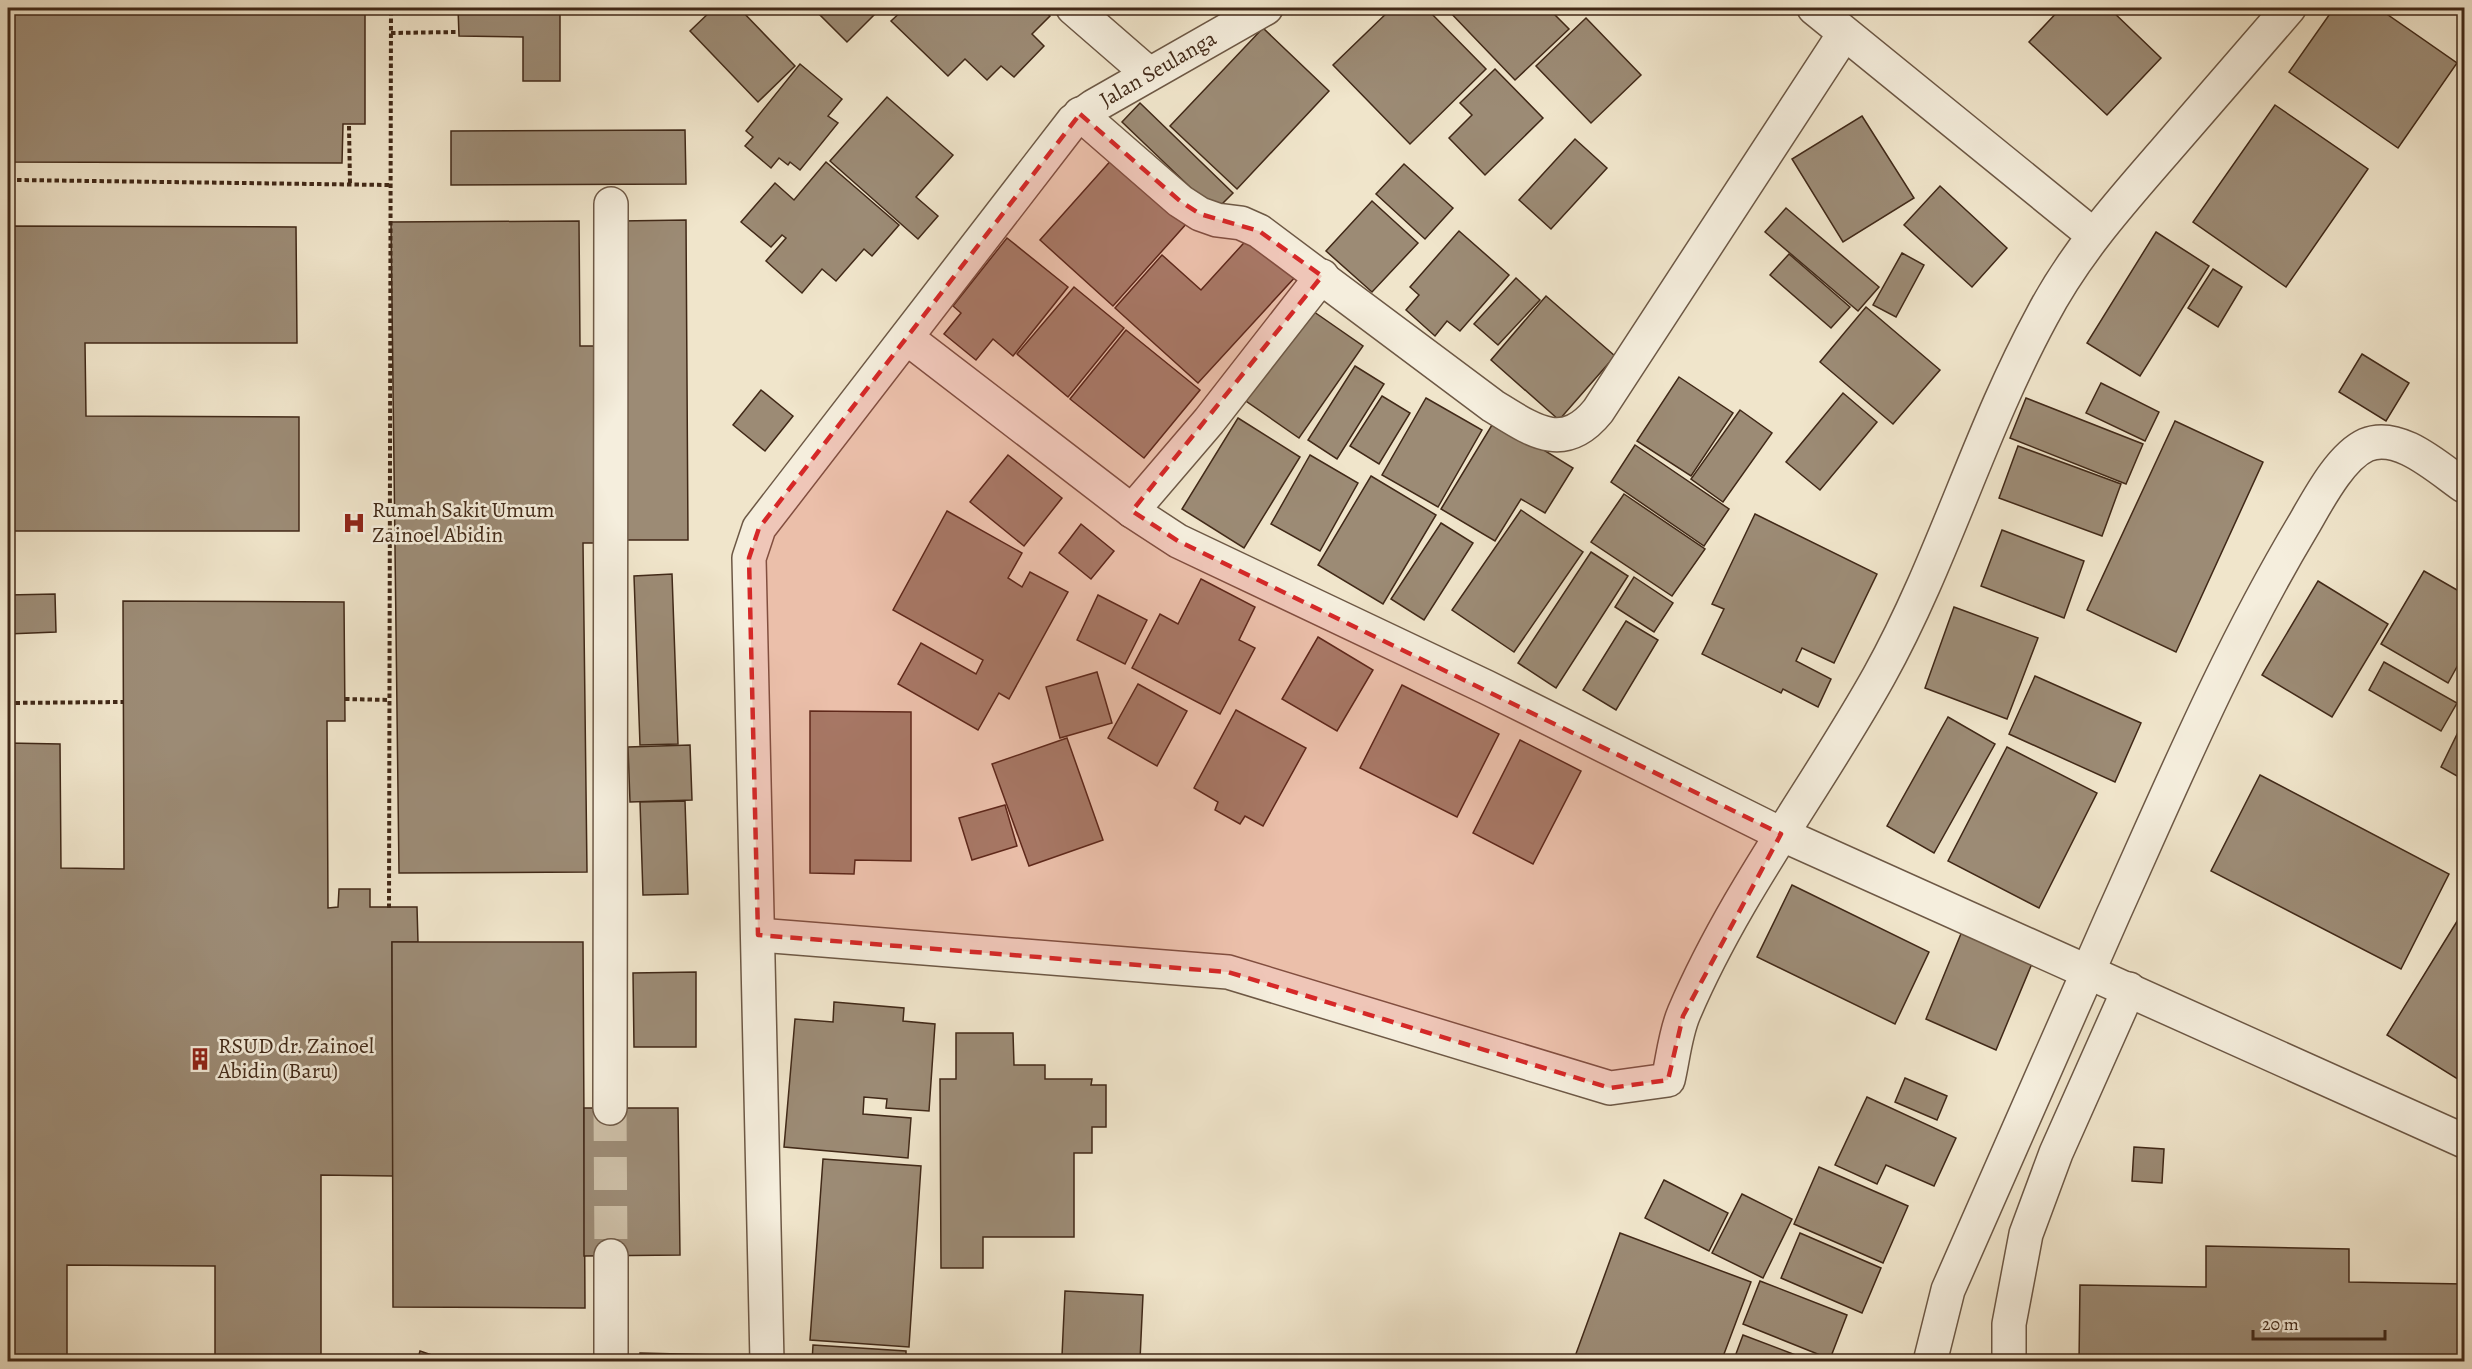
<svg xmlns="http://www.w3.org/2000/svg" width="2472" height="1369" font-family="Alegreya,serif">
<rect width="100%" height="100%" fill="#f0e5cb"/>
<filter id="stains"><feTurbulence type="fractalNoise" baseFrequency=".00333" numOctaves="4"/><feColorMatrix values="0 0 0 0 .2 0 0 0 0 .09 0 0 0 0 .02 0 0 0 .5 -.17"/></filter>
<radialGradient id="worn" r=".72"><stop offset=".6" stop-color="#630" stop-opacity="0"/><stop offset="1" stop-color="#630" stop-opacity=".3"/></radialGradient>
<g fill="#9c8b75" stroke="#412918" stroke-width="1.5">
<path d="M8 8H365V124H343L342 163 8 162Z"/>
<path d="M458 8H560V81H523V37L459 36Z"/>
<path d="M714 8H739L795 66 758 102 690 31Z"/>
<path d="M818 8H881L847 42 815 10Z"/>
<path d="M905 8H1040L1050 16 1032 34 1044 46 1014 77 1001 66 987 80 965 59 948 76 891 21Z"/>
<path d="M1392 8H1426L1486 69 1410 144 1333 65Z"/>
<path d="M1446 8H1548L1569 29 1515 80Z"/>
<path d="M2061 8H2109L2161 58 2107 115 2029 42Z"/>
<path d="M2334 8H2378L2457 63 2398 148 2289 72Z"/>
<path d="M1586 18 1641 75 1591 123 1536 66Z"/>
<path d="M1263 28 1329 91 1237 189 1170 126Z"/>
<path d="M800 64 842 99 828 116 838 123 800 170 790 162 788 165 779 158 771 168 745 146 753 137 746 131Z"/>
<path d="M1495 69 1543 118 1485 175 1449 138 1472 115 1460 103Z"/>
<path d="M887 97 953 155 916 197 938 216 918 239 830 161Z"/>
<path d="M1140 103 1233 193 1215 211 1122 122Z"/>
<path d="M2275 105 2368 169 2286 287 2193 222Z"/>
<path d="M1862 116 1914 198 1843 242 1792 159Z"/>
<path d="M685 130 686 184 451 185V131Z"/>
<path d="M1575 139 1607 168 1551 229 1519 200Z"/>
<path d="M1114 157 1187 223 1113 306 1040 240Z"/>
<rect x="8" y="162" width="2" height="64"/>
<path d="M826 162 899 225 872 256 864 249 836 281 822 269 802 293 766 261 786 238 782 235 771 247 741 222 775 183 794 200Z"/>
<path d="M1404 164 1453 208 1425 239 1376 194Z"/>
<path d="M1940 186 2007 248 1972 287 1904 225Z"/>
<path d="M1372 201 1418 243 1372 292 1326 251Z"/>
<path d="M1786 208 1879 287 1858 311 1765 232Z"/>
<path d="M686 220 688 540H621L620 221Z"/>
<path d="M579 221 580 346H596L598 543H583L587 872 399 873 391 222Z"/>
<path d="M8 226 296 227 297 343H85L86 416 299 417V531H8Z"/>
<path d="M1459 231 1509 275 1460 331 1447 321 1435 336 1406 310 1419 295 1410 287Z"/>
<path d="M2156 232 2209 266 2140 376 2087 343Z"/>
<path d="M1252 234 1297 275 1198 383 1115 308 1162 255 1201 290Z"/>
<path d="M1007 238 1068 287 1013 356 993 339 976 360 944 334 961 313 953 306Z"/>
<path d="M1902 253 1924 265 1896 317 1873 305Z"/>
<path d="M1789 254 1850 307 1831 328 1770 275Z"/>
<path d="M2213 269 2242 287 2218 327 2188 308Z"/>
<path d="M1516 278 1540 300 1498 345 1474 324Z"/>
<path d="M1074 287 1124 328 1068 397 1017 354Z"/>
<path d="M1546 296 1615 356 1559 420 1491 360Z"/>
<path d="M1307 307 1363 346 1299 438 1243 399Z"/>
<path d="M1866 307 1940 370 1893 424 1820 362Z"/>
<path d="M1126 330 1200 390 1144 458 1070 399Z"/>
<path d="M2362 354 2409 383 2386 421 2339 392Z"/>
<path d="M1355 366 1384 384 1337 459 1308 440Z"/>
<path d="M1679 377 1733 413 1691 476 1637 441Z"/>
<path d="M2101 383 2159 412 2145 441 2086 413Z"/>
<path d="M761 390 793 416 765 451 733 425Z"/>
<path d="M1843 393 1877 422 1820 490 1786 462Z"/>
<path d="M1382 396 1410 413 1379 464 1350 446Z"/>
<path d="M1426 398 1482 430 1438 507 1382 475Z"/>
<path d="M2026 398 2143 444 2126 484 2010 438Z"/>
<path d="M1740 410 1772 433 1723 502 1691 479Z"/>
<path d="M1238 418 1300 457 1244 548 1182 509Z"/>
<path d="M1495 420 1573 468 1545 513 1521 499 1495 541 1441 509Z"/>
<path d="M2175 421 2263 462 2176 652 2087 610Z"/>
<path d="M1635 445 1729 509 1704 546 1611 482Z"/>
<path d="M2018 446 2121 484 2102 536 1999 498Z"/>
<path d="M1008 455 1062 498 1024 546 970 502Z"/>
<path d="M1310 455 1358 483 1320 551 1271 524Z"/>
<path d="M1371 476 1436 515 1383 604 1318 565Z"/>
<path d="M1624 494 1705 549 1672 596 1591 542Z"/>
<path d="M1521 510 1583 552 1514 652 1452 610Z"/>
<path d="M947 511 1022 553 1008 578 1022 587 1030 572 1068 592 1009 699 999 693 978 730 898 684 921 643 976 674 983 660 893 610Z"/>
<path d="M1755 514 1877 574 1834 663 1802 648 1796 661 1831 679 1818 707 1783 689 1781 693 1702 654 1724 609 1712 604Z"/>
<path d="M1441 523 1473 543 1424 620 1391 599Z"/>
<path d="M1081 524 1114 551 1091 579 1059 553Z"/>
<path d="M2002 530 2084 561 2064 618 1981 586Z"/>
<path d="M1591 552 1628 576 1556 688 1518 663Z"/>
<path d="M2424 571 2464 594V654L2448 683 2381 644Z"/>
<path d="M672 574 678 744 640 745 634 576Z"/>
<path d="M1634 577 1673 603 1654 632 1615 607Z"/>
<path d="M1201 579 1255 607 1239 640 1255 648 1220 714 1132 668 1160 614 1178 624Z"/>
<path d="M2318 581 2388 624 2332 717 2262 675Z"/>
<path d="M55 594 56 632 8 634V595Z"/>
<path d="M1098 595 1147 620 1125 664 1077 640Z"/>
<path d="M123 601 344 602 345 721H327L328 908 338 907 339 889H370V907H417L418 942H392L393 1176 321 1175V1362H215V1266L67 1265V1362H8V743L60 744 61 868 124 869Z"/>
<path d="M1954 607 2038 638 2007 719 1925 688Z"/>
<path d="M1626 621 1658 640 1616 710 1583 690Z"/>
<path d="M1318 637 1373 670 1337 731 1282 699Z"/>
<path d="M2384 662 2457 703 2441 731 2369 690Z"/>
<path d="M1097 672 1112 723 1060 738 1046 687Z"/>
<path d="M2035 676 2141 723 2115 782 2009 734Z"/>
<path d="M1138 684 1187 711 1157 766 1108 738Z"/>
<path d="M1402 685 1499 734 1457 817 1360 768Z"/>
<path d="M1236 710 1306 748 1263 826 1245 816 1240 824 1215 810 1218 802 1194 788Z"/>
<path d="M810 711 911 712V861L855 860 854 874 810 873Z"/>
<path d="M1948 717 1995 744 1934 853 1887 826Z"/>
<path d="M2464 720V780L2441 767Z"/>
<path d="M1067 738 1103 840 1029 866 992 764Z"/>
<path d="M1520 740 1581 771 1533 864 1473 833Z"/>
<path d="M690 745 692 800 630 802 628 747Z"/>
<path d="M2007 747 2097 793 2039 908 1948 861Z"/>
<path d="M2260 775 2449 874 2401 969 2211 871Z"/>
<path d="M685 801 688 894 643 895 640 802Z"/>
<path d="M1005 805 1017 846 972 860 959 818Z"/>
<path d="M1792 885 1929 952 1895 1024 1757 957Z"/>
<path d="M2464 910V1083L2387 1035Z"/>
<path d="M1965 924 2036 954 1996 1050 1926 1019Z"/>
<path d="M392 942H583L585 1308 393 1307Z"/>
<path d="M696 972V1047H634L633 973Z"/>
<path d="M834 1002 904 1008 903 1021 935 1024 929 1111 886 1108 887 1099 864 1097 863 1114 911 1118 908 1158 784 1147 795 1019 833 1022Z"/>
<path d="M956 1033H1013L1014 1065H1045V1079H1092L1091 1085H1106V1127H1092V1153H1074V1237H983V1268H941L940 1079H956Z"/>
<path d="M1905 1078 1947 1096 1937 1120 1895 1102Z"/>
<path d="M1867 1097 1956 1138 1934 1186 1886 1165 1877 1184 1835 1165Z"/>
<path d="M584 1108H678L680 1255 584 1256Z"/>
<path d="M2134 1147 2164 1149 2162 1183 2132 1181Z"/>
<path d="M823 1159 921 1166 909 1347 810 1340Z"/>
<path d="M1819 1167 1908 1206 1883 1263 1794 1224Z"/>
<path d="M1664 1180 1728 1213 1709 1251 1645 1218Z"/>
<path d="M1742 1194 1792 1219 1763 1278 1712 1253Z"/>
<path d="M1620 1233 1751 1282 1721 1362H1573Z"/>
<path d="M1800 1233 1881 1268 1862 1313 1781 1278Z"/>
<path d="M2206 1246 2349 1249V1282L2464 1284V1362H2079L2080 1285 2206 1287Z"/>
<path d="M1760 1281 1847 1315 1830 1359 1743 1324Z"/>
<path d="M1065 1291 1143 1295 1140 1360 1062 1356Z"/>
<path d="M1743 1335 1814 1362H1733Z"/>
<path d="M813 1345 906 1351V1362H812Z"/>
<path d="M420 1351 452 1362H417Z"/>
<path d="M640 1353 719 1355V1362H640Z"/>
</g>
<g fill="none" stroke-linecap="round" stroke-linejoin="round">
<path stroke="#cdbfa7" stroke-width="33" stroke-dasharray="33 16" stroke-linecap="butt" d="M610 1108 611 1256"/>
<g stroke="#6d5845" stroke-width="36">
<g id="minor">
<path d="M1073 8 1149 74"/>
<path d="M1814 8 2092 234"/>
<path d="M1080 114 1180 201 1200 214 1217 220 1241 223 1259 231 1493 406C1532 430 1563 454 1598 411L1844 34"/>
<path d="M907 338 1132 511 1178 541 1486 687 1781 834 2464 1141"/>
<path d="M1132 511 1209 421 1322 276"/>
<path d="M758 935 1228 972 1610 1088 1668 1080C1673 1059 1675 1034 1684 1013 1735 893 1816 789 1879 676 1943 561 1979 432 2042 316 2075 253 2120 203 2166 150 2207 102 2248 55 2289 8"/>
<path d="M610 1108 611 204"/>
<path d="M611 1256V1362"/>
<path d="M767 1362 749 558 759 528 1073 121 1094 106 1266 8"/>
<path d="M1930 1362 1948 1290C2003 1165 2058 1040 2113 915 2173 782 2229 649 2304 524 2318 500 2340 457 2366 445 2399 431 2438 468 2464 486"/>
<path d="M2009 1362V1324L2026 1234 2056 1153 2129 989"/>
</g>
</g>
<g stroke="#412918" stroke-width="4" stroke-dasharray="4.5 3" stroke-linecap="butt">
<path d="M391 33 458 32"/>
<path d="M349 126 350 184"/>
<path d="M17 180 389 185"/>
<path d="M345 699 389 700"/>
<path d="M8 703 123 702"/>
<path d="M389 908 391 8"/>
</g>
<use href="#minor" stroke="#f5eedd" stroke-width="33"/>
</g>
<path fill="#d62828" fill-opacity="0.2" stroke="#d62828" stroke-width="4.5" stroke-dasharray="12 8" stroke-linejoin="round" d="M1080 114 1180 201 1200 214 1259 231 1322 276 1132 511 1178 541 1781 834 1683 1016 1668 1080 1610 1088 1228 972 758 935 749 558 759 528Z"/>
<defs>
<g id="hospital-bare" transform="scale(1.8)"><path d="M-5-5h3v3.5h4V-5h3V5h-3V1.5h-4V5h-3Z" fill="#8f2418" stroke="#f5eedd" stroke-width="2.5" paint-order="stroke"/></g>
<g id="building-bare" transform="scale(1.8)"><path d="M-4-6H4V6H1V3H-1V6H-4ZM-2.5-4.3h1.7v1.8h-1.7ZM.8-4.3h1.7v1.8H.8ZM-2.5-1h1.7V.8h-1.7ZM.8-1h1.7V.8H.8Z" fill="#8f2418" stroke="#f5eedd" stroke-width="2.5" paint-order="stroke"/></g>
</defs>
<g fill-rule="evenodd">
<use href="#hospital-bare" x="354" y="523"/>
<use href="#building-bare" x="200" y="1059"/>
</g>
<g text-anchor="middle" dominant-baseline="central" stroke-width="5" stroke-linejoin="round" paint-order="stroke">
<g font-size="22" fill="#412918" stroke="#f5eedd">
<text transform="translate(1158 69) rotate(-30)">Jalan Seulanga</text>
</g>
<g font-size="22" fill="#412918" stroke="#f5eedd" text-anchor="start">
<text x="372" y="510">Rumah Sakit Umum<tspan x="372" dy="25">Zainoel Abidin</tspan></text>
<text x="218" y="1046">RSUD dr. Zainoel<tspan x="218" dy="25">Abidin (Baru)</tspan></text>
</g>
</g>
<rect width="2472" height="1369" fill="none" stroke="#f0e5cb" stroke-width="30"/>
<rect x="9" y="9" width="2454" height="1351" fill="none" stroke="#412918" stroke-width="3"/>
<rect x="15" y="15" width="2442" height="1339" fill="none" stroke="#412918" stroke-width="1.5"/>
<path d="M2253 1330v9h132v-9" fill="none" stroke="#412918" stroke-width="3"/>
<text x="2262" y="1330" font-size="18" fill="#412918" stroke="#f5eedd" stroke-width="4.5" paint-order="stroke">20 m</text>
<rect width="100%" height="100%" filter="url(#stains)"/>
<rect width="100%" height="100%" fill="url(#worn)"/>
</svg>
